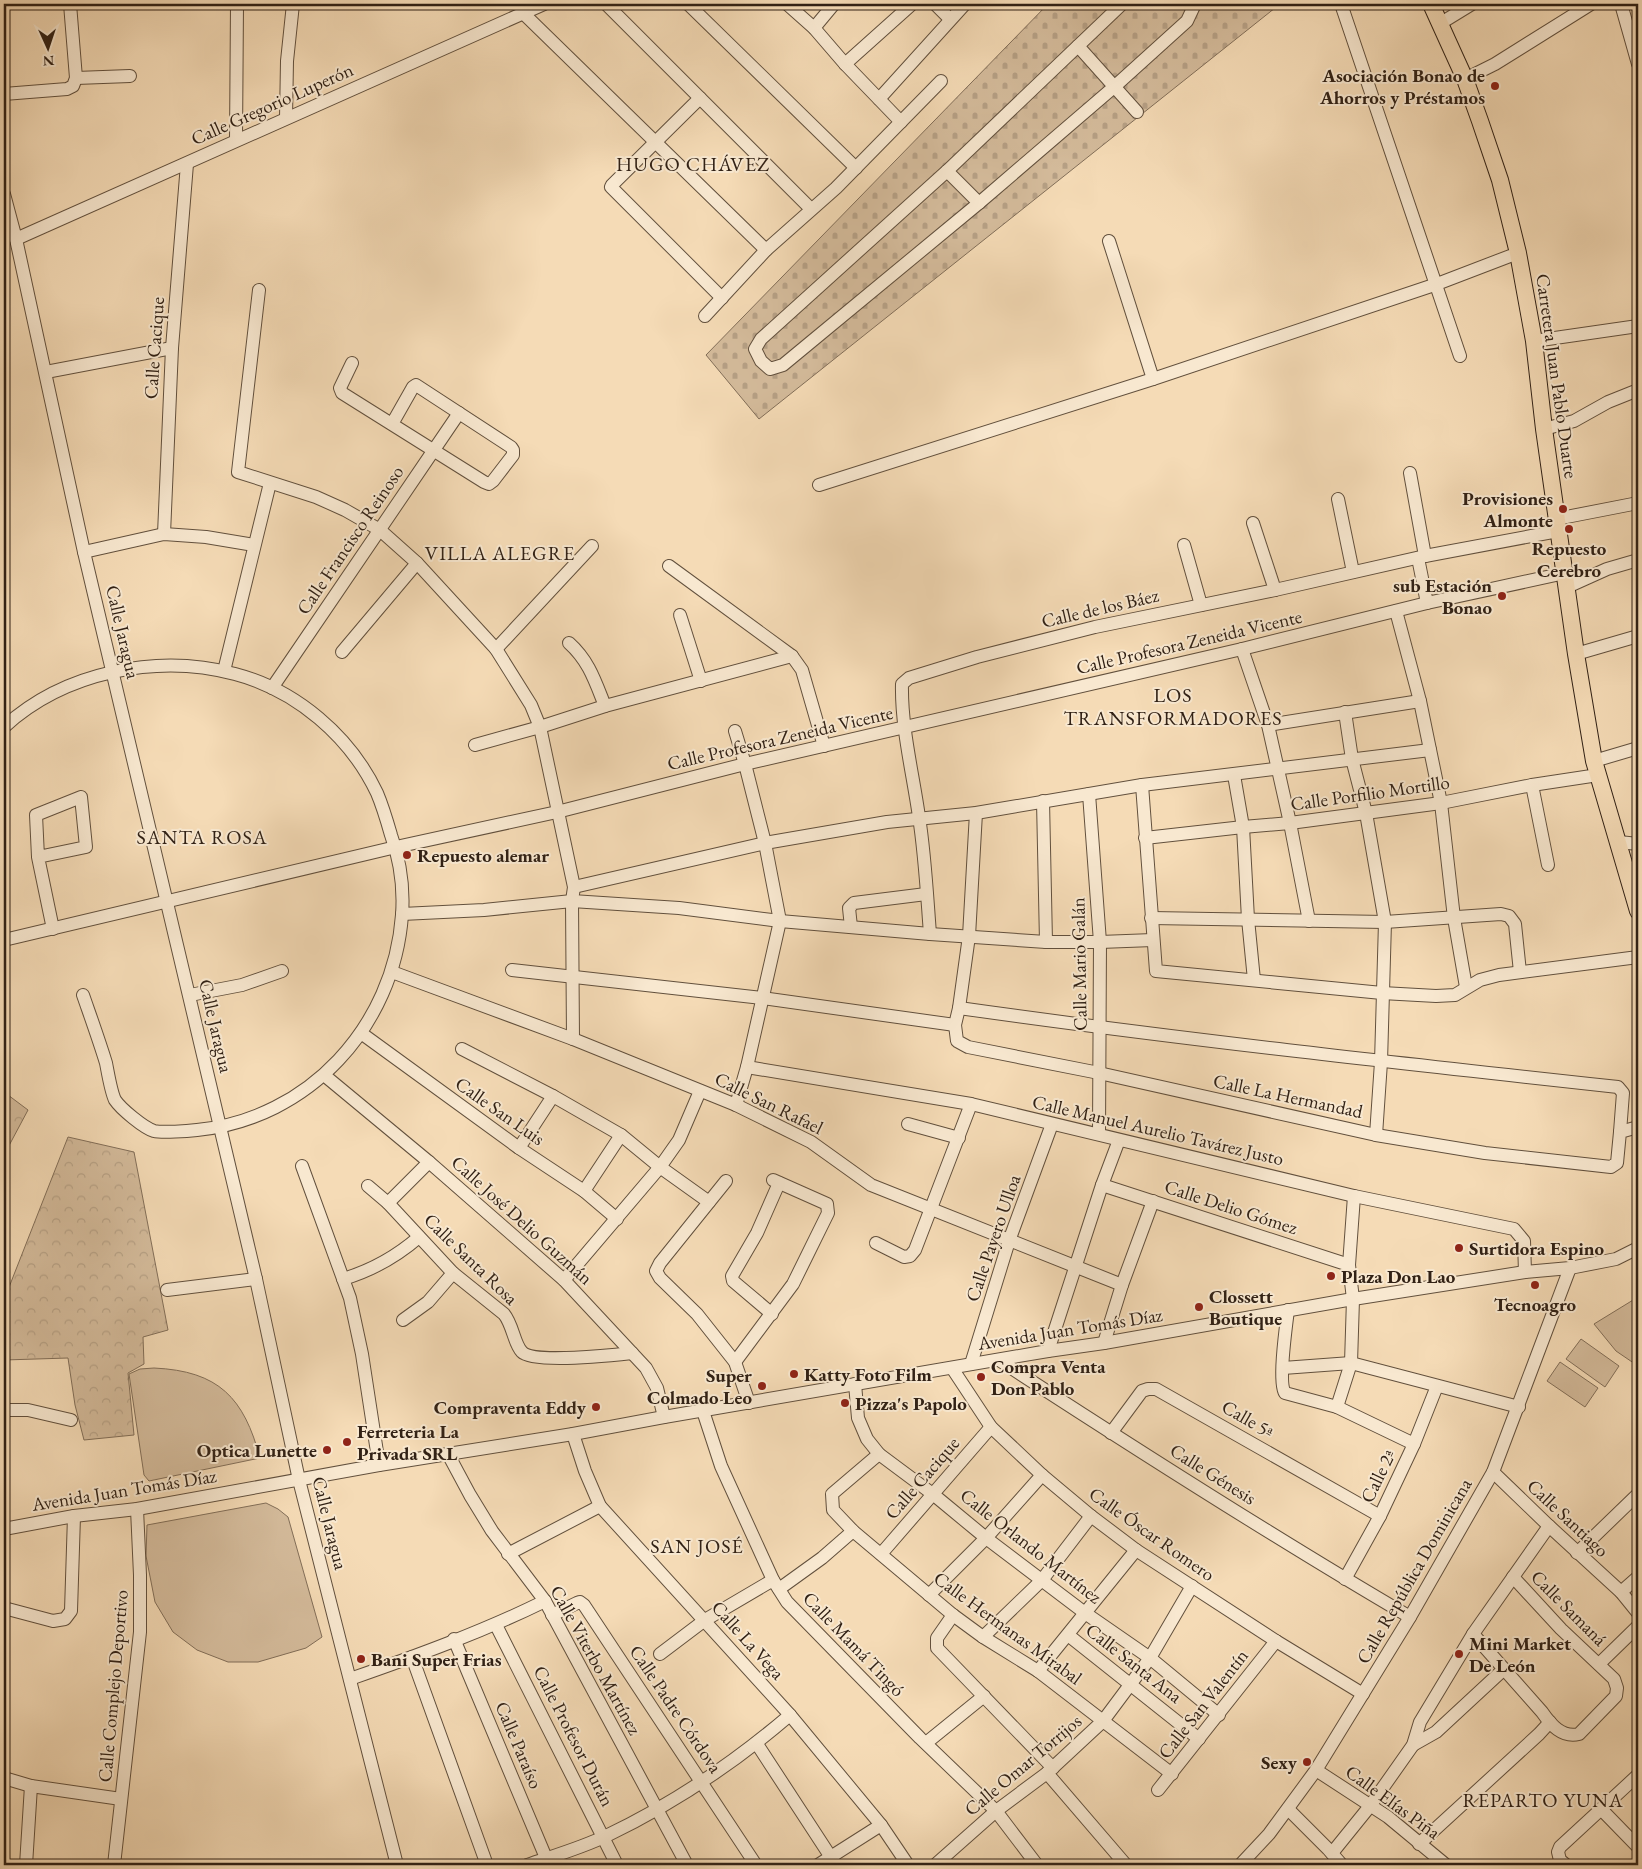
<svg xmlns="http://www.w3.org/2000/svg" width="1642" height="1869" font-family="'EB Garamond',serif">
<defs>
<pattern id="forest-crowns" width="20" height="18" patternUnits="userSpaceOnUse" patternTransform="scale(1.25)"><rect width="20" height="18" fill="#d4bb9b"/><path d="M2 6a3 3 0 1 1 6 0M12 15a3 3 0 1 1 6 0" fill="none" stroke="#b6a085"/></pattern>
<pattern id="cemetery-stones" width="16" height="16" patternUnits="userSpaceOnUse" patternTransform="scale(1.25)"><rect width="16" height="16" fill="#d4bb9b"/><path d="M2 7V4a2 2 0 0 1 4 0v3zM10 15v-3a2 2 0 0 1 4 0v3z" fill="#b6a085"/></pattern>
</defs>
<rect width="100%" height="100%" fill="#f5dbb6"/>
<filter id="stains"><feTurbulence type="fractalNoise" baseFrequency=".004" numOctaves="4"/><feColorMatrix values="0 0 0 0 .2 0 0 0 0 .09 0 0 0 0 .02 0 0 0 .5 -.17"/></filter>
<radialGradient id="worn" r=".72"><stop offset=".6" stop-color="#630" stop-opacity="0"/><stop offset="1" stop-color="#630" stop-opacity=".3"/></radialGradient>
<g fill="#d4bb9b" stroke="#826e58">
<path d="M1638 1297V1366L1616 1351 1594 1324Z"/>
<path d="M1581 1339 1619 1366 1605 1387 1566 1359Z"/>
<path d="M1560 1362 1598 1388 1585 1407 1547 1381Z"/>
<path d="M154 1368C219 1371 244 1398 260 1458L149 1481 144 1475 129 1374 140 1369Z"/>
<path d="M266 1503 278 1509 288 1517 322 1637 306 1648 258 1662H228L197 1650 173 1632 155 1602 146 1556 147 1525Z"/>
</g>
<g fill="url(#forest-crowns)" stroke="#826e58">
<path d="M4 1092 28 1110 4 1155Z"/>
<path d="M68 1137 134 1152 168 1330 143 1337 144 1364 128 1373 134 1435 84 1440 75 1405 68 1358 4 1360V1300Z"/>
</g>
<path fill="url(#cemetery-stones)" stroke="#826e58" d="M1048 4H1280L759 419 706 355Z"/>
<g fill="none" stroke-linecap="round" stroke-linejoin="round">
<g stroke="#62503d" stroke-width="14">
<g id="minor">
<path d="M606 4 811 209"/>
<path d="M688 4 856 168"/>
<path d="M787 4 814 28 845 64 901 122"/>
<path d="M935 4 950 19"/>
<path d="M1122 4 947 171 761 339 755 349 761 361 770 369 783 365 979 203 1114 87 1187 21 1195 4"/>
<path d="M1341 4 1460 356"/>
<path d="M1621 4 1638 64"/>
<path d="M523 13 766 250"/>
<path d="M1441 23 1472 4"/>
<path d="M814 28 834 4"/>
<path d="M1078 46 1137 112"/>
<path d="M845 64 912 4"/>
<path d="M76 78 130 76"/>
<path d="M1465 79 1495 64 1591 4"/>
<path d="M4 94 67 89 73 86 76 78 70 4"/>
<path d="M700 98 612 185 611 187 722 298"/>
<path d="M879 99 965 4"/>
<path d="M286 118 287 61 293 4"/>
<path d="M236 140 237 4"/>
<path d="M947 171 979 203"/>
<path d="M4 194 16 239 84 552 256 1279 299 1480 397 1865"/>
<path d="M16 239 544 4"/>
<path d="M1109 241 1153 379"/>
<path d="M259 290 238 472 316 497 345 510 380 530 417 563 496 649 531 705 540 727 574 887 572 901 573 1039"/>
<path d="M705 316 766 250 836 188 941 81"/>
<path d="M1534 341 1638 326"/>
<path d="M352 363 340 388 342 393 484 482 489 484 493 481 513 455V450L511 447 416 385 413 387 392 424"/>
<path d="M46 372 172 348"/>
<path d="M1544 429 1574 421 1608 402 1638 390"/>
<path d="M1410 473 1425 556"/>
<path d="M819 485 1153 379 1437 284 1518 253"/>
<path d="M1338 499 1353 572"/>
<path d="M1556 519 1638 503"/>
<path d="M1253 523 1275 590"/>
<path d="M164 534 172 348 187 164"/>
<path d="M1184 545 1201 605"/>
<path d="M84 552 164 534 206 537 254 545"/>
<path d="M1418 558 1427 603"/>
<path d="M669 566 792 656 802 670 824 746"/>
<path d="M1567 587 1607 569 1638 560"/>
<path d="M1396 611 1420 701 1441 803 1454 918 1466 987"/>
<path d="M680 615 701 681"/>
<path d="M569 643C589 661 595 681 605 706"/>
<path d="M496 649 592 546"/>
<path d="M1242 649 1268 725 1290 823 1309 921"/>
<path d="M342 652 417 563"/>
<path d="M1576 654 1638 636"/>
<path d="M224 671 270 483"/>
<path d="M272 688 459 413"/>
<path d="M1345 712 1352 759 1366 813 1385 922 1381 1062 1376 1135"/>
<path d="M1268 725 1420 701"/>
<path d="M4 727C64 672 157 653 235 674 296 690 350 736 377 793 383 807 387 821 391 835 400 860 404 888 402 915 394 1026 309 1119 197 1130 188 1131 162 1133 154 1131 144 1128 121 1109 115 1100 111 1092 108 1073 106 1063 99 1040 91 1018 83 995"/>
<path d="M735 731 745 764 765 843 780 921 747 1067 736 1105"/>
<path d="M475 745 540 727 605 706 792 656"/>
<path d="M1594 761 1638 748"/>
<path d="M1234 775 1243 827 1248 919 1254 980"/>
<path d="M1142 785 1156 971 1382 993 1436 996 1455 995 1480 980 1499 975 1638 957"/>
<path d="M1532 785 1548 865"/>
<path d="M1089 794 1100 942 1099 1134"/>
<path d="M1043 801 1046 942"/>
<path d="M976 813 969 936 959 1008 955 1025 957 1041 968 1047 1099 1073 1376 1135 1485 1153 1611 1167 1617 1163 1620 1132 1638 1127"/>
<path d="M1145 838 1243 827 1290 823 1441 803 1532 785 1598 775"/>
<path d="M1619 842 1638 844"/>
<path d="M38 857 86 847 81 797 36 815 38 857 53 929"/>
<path d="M574 887 765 843 887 822 976 813 1142 785 1430 750"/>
<path d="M402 914 484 910 572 901 679 908 780 921 930 934 1046 942H1100L1153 940"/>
<path d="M1151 918 1385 922 1501 914 1509 916 1515 924 1520 972"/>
<path d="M851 927 849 908 854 903 926 894"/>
<path d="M930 934C927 895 925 855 919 817 913 774 901 727 902 684L909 678 977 657 1095 627 1275 590 1425 556 1558 531"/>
<path d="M4 940 396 847 557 812 745 764 1242 649 1427 603 1565 573"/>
<path d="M512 970 762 998 955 1025"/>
<path d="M392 972 573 1039 736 1105 811 1142 871 1185 1122 1285"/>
<path d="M190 995 242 985 282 971"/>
<path d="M959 1008C1178 1039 1398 1063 1618 1087L1623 1093 1620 1132"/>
<path d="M361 1033 519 1148 584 1191 617 1219"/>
<path d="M462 1049 553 1096 621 1135 660 1167 709 1202"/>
<path d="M747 1067 971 1104 1354 1196 1514 1229 1524 1241 1525 1272"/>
<path d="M324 1075 429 1162 564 1280 646 1368 657 1388 664 1417"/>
<path d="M908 1124 959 1138"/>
<path d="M519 1148 553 1096"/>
<path d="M302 1166 350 1298 362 1354 379 1465"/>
<path d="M726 1181 660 1263 656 1271 660 1278 697 1314 735 1362 749 1403"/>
<path d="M1102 1185 1349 1265"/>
<path d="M368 1186 388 1203 453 1273 504 1314C513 1325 514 1344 522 1352 533 1364 614 1355 632 1353"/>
<path d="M584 1191 621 1135"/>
<path d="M388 1203 429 1162"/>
<path d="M876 1243 904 1257 910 1256 915 1250 971 1104"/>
<path d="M343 1279C373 1270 396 1257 419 1237"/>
<path d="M564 1280 660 1167 679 1140 700 1091"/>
<path d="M167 1290 256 1279"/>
<path d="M1288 1310C1286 1326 1278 1383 1285 1393L1337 1407 1414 1444"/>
<path d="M772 1314 733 1281 732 1276 757 1233 779 1183"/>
<path d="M403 1320 428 1302 453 1273"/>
<path d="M1104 1343 1122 1285 1153 1201"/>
<path d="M1048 1351 1102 1185 1119 1140"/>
<path d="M999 1360C1134 1448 1270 1535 1410 1617"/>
<path d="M735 1362 793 1284 828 1213 827 1204 773 1180"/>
<path d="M971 1364 1009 1241 1052 1124"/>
<path d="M952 1368 991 1427 1042 1475 1091 1516 1136 1550 1276 1641 1363 1694"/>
<path d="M1283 1368 1351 1363 1519 1407"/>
<path d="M855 1384 858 1418 867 1439 879 1454 934 1495 986 1538 1085 1613 1150 1658 1219 1715"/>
<path d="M1337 1407 1351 1363 1353 1299 1349 1265 1354 1196"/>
<path d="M4 1410H28L71 1420"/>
<path d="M703 1411 721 1466 773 1580 787 1602 920 1738 996 1811 1037 1865"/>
<path d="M1111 1433 1142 1391 1148 1389H1156L1380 1516"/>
<path d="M573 1434 585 1471 600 1506 790 1715 881 1825 908 1865"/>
<path d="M448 1454 470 1495 492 1531 545 1601 687 1865"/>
<path d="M879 1454 832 1494 833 1510 853 1531 953 1615 983 1637 1038 1671 1172 1774"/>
<path d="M1493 1472 1549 1526 1621 1592 1638 1613"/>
<path d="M4 1529 74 1516 137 1509 379 1465 573 1434 664 1417 1048 1351 1104 1343 1353 1299 1525 1272 1570 1268 1616 1259 1638 1248"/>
<path d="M1577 1553 1638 1494"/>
<path d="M508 1554 600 1506"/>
<path d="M881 1554 991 1427"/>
<path d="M1345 1579 1380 1516 1414 1444 1437 1386"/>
<path d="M779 1589 822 1558 853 1531"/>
<path d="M1621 1592 1638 1577"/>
<path d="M929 1595 986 1538 1042 1475"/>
<path d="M4 1608 53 1621 65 1619 71 1611 74 1516"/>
<path d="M552 1615 577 1603 580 1602 584 1605 756 1865"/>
<path d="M953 1615 937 1638V1648L1053 1768"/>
<path d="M496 1625 617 1865"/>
<path d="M1473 1634 1542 1712C1551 1725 1562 1738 1579 1734L1616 1696 1617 1688 1614 1679 1561 1629 1513 1577"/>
<path d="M1068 1635 1199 1739"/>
<path d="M983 1637 1042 1580 1091 1516"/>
<path d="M454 1639 549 1865"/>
<path d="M660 1654 705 1620 773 1580"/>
<path d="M412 1657 487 1865"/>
<path d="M1599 1664 1638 1626"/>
<path d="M1038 1671 1136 1550"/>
<path d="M350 1679C416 1656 482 1632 545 1601"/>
<path d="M926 1743 984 1696"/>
<path d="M757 1744 836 1865"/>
<path d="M1413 1745 1436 1732 1504 1669"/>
<path d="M1316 1770 1388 1817 1446 1865"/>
<path d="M1047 1773 1126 1865"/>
<path d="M4 1778 31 1786 121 1799"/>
<path d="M1158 1790 1276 1641"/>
<path d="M1288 1809 1328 1849 1342 1865"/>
<path d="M1601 1809 1638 1847"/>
<path d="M1419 1844 1539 1734 1550 1722"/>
<path d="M1332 1853 1370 1806 1413 1745 1420 1722 1473 1634 1549 1526"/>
<path d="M26 1865 31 1786"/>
<path d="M114 1865 140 1632V1575L137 1509"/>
<path d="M527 1865C553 1856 581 1848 606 1836 673 1804 734 1763 790 1715"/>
<path d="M818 1865 881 1825"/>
<path d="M935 1865 996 1811 1047 1773 1103 1721 1150 1658 1192 1586"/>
<path d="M1240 1865 1269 1834 1316 1770 1410 1617 1493 1472 1570 1268"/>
<path d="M1566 1865 1560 1860 1558 1852 1560 1847 1638 1775"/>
</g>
</g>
<g stroke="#312115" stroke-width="18">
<path id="major" d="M1431 4 1465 79 1480 121 1500 180 1518 253 1534 341 1544 429 1576 654 1594 761 1638 911"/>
</g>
<use href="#minor" stroke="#f8e8d0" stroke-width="12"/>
<use href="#major" stroke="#f5dbb6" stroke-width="16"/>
</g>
<g fill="#8f2418" stroke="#f8e8d0" stroke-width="2">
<circle cx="1495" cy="86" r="5"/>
<circle cx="1563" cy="509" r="5"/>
<circle cx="1569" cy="529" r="5"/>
<circle cx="1502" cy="596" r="5"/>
<circle cx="407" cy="855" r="5"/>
<circle cx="1459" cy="1248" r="5"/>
<circle cx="1331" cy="1276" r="5"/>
<circle cx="1535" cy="1285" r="5"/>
<circle cx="1199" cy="1307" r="5"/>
<circle cx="794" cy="1374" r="5"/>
<circle cx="981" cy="1377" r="5"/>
<circle cx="762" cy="1386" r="5"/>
<circle cx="845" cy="1403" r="5"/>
<circle cx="596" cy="1407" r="5"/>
<circle cx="347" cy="1442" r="5"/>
<circle cx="327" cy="1450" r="5"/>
<circle cx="1459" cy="1654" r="5"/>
<circle cx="361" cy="1659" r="5"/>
<circle cx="1307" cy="1762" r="5"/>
</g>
<g text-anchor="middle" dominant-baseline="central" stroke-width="4" stroke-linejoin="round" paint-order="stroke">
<g font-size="19" font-weight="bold" fill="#312115" stroke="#f8e8d0" text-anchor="start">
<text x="1485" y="75" text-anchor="end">Asociación Bonao de<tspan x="1485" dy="22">Ahorros y Préstamos</tspan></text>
<text x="1553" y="498" text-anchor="end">Provisiones<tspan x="1553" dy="22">Almonte</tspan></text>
<text x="1569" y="548" text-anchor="middle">Repuesto<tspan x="1569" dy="22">Cerebro</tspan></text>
<text x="1492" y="585" text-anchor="end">sub Estación<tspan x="1492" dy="22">Bonao</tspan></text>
<text x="417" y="855">Repuesto alemar</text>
<text x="1469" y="1248">Surtidora Espino</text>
<text x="1341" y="1276">Plaza Don Lao</text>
<text x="1209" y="1296">Clossett<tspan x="1209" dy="22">Boutique</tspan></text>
<text x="1535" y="1304" text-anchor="middle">Tecnoagro</text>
<text x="991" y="1366">Compra Venta<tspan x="991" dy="22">Don Pablo</tspan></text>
<text x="804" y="1374">Katty Foto Film</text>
<text x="752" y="1375" text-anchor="end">Super<tspan x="752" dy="22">Colmado Leo</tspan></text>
<text x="855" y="1403">Pizza's Papolo</text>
<text x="586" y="1407" text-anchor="end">Compraventa Eddy</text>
<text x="357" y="1431">Ferreteria La<tspan x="357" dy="22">Privada SRL</tspan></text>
<text x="317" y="1450" text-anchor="end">Optica Lunette</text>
<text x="1469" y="1643">Mini Market<tspan x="1469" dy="22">De León</tspan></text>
<text x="371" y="1659">Bani Super Frias</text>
<text x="1297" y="1762" text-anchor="end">Sexy</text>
</g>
<g font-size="19" fill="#312115" stroke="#f8e8d0">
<text transform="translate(272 104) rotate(-24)">Calle Gregorio Luperón</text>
<text transform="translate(154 348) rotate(-86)">Calle Cacique</text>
<text transform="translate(1557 376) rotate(82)">Carretera Juan Pablo Duarte</text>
<text transform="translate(350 540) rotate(-56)">Calle Francisco Reinoso</text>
<text transform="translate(1100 608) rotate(-13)">Calle de los Báez</text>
<text transform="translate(123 632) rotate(77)">Calle Jaragua</text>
<text transform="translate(1189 642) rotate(-13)">Calle Profesora Zeneida Vicente</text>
<text transform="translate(780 738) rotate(-13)">Calle Profesora Zeneida Vicente</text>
<text transform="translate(1370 793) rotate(-8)">Calle Porfilio Mortillo</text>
<text transform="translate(1079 964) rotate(-91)">Calle Mario Galán</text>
<text transform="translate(216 1026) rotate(77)">Calle Jaragua</text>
<text transform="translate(1288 1096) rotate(12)">Calle La Hermandad</text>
<text transform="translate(769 1103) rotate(26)">Calle San Rafael</text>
<text transform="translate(500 1111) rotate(35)">Calle San Luis</text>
<text transform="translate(1158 1130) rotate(13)">Calle Manuel Aurelio Tavárez Justo</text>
<text transform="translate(1231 1207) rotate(18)">Calle Delio Gómez</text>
<text transform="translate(522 1220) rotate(42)">Calle José Delio Guzmán</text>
<text transform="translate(993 1238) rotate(-71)">Calle Payero Ulloa</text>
<text transform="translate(471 1259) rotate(44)">Calle Santa Rosa</text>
<text transform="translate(1070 1329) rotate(-9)">Avenida Juan Tomás Díaz</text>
<text transform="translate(1248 1419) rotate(30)">Calle 5ª</text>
<text transform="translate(1213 1474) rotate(32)">Calle Génesis</text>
<text transform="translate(1378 1476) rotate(-64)">Calle 2ª</text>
<text transform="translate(922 1478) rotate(-49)">Calle Cacique</text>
<text transform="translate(124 1490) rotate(-9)">Avenida Juan Tomás Díaz</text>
<text transform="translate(1568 1518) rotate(43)">Calle Santiago</text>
<text transform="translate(330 1523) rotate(76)">Calle Jaragua</text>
<text transform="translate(1152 1534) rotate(35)">Calle Óscar Romero</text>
<text transform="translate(1031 1546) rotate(38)">Calle Orlando Martínez</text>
<text transform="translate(1414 1571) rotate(-60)">Calle República Dominicana</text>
<text transform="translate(1569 1608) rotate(45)">Calle Samaná</text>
<text transform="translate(1008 1628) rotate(36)">Calle Hermanas Mirabal</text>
<text transform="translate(748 1640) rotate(48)">Calle La Vega</text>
<text transform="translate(854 1644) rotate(46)">Calle Mamá Tingó</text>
<text transform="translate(596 1660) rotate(61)">Calle Viterbo Martínez</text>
<text transform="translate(1134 1663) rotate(38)">Calle Santa Ana</text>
<text transform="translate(113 1686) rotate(-85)">Calle Complejo Deportivo</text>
<text transform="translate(1203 1704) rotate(-52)">Calle San Valentín</text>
<text transform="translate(676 1709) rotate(56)">Calle Padre Córdova</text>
<text transform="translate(574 1736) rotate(63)">Calle Profesor Durán</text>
<text transform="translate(519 1745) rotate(67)">Calle Paraíso</text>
<text transform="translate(1023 1765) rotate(-40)">Calle Omar Torrijos</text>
<text transform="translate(1393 1802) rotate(36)">Calle Elías Piña</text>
</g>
<g font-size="20" letter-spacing="1" fill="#312115" stroke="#f8e8d0">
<text x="693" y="164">HUGO CHÁVEZ</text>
<text x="500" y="553">VILLA ALEGRE</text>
<text x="1173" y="695">LOS<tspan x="1173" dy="23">TRANSFORMADORES</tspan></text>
<text x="202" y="837">SANTA ROSA</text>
<text x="697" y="1546">SAN JOSÉ</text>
<text x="1543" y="1800">REPARTO YUNA</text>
</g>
</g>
<rect width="1642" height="1869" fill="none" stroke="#f5dbb6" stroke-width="20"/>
<rect x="5" y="5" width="1632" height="1859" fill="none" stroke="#312115" stroke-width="2.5"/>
<rect x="10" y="10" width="1622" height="1849" fill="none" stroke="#312115"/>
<g transform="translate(48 48) rotate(177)" stroke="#f8e8d0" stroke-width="4" paint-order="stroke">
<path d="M0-4L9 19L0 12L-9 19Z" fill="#312115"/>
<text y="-8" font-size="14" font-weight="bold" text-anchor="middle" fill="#312115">N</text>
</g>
<rect width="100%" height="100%" filter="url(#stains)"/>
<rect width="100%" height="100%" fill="url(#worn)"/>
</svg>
